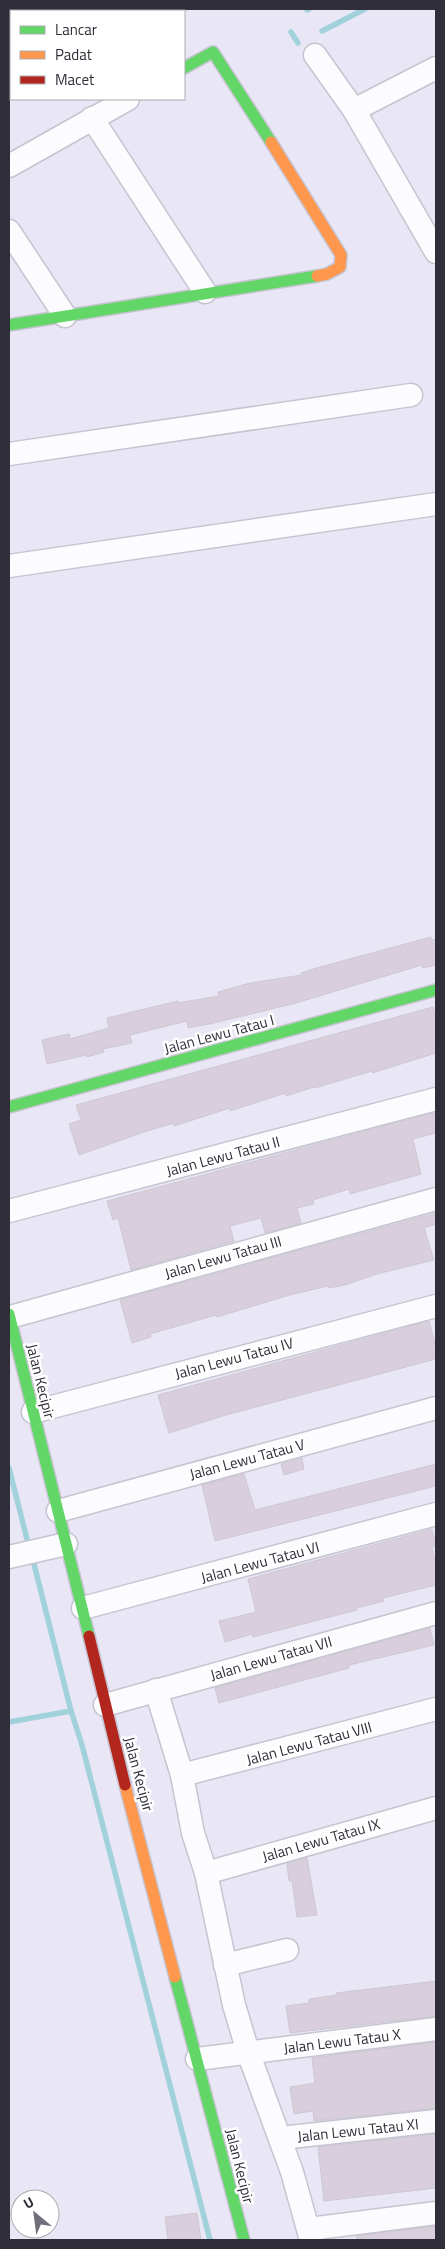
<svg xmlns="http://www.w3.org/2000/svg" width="445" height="2249" font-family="'Titillium Web',sans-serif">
<rect width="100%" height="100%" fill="#e9e7f6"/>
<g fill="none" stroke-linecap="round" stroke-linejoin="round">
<g stroke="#a1d2dc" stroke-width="5.5">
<path d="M307 10 309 9"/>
<path d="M322 31 365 9"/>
<path d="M291 32 298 43"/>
<path d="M9 1468 29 1547"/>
<path d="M71 1711 82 1745 210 2240"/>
<path d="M9 1722 71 1711 32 1556"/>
</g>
</g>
<g fill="#d9cedb" stroke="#cec8d1">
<path d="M431 937V940L436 939V965L423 968 422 965 296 1003 214 1023 188 1028 187 1021 130 1035 132 1043 103 1049 104 1052 87 1057 86 1055 47 1064 42 1040 69 1034 70 1039 109 1028 107 1018 178 1001V1003L219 996 218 992 250 983 302 975 301 973 320 967Z"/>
<path d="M433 1007 436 1017V1053L372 1073V1071L315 1088 314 1087 286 1096V1093L230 1111V1108L174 1126V1123L144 1132 79 1155 69 1124 81 1120 76 1105Z"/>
<path d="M436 1112V1133L413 1139 421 1174 350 1194 349 1189 313 1200 314 1204 297 1208 301 1223 265 1233 261 1218 230 1226 234 1241 131 1270 118 1218 113 1220 107 1201Z"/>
<path d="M436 1213V1224L424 1228 434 1260 377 1274 345 1285 329 1288 328 1286 290 1295 217 1317 216 1315 150 1334 151 1337 132 1343 120 1300Z"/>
<path d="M429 1321 436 1347V1359L226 1415 169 1433 158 1395Z"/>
<path d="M302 1458 304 1469 284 1475 281 1464Z"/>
<path d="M436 1464V1486L215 1541 202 1485 244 1474 255 1510Z"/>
<path d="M432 1529 436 1546 432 1547 436 1566V1585L383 1598 384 1601 357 1608V1610L253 1637 252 1634 225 1642 219 1621 256 1612 248 1579Z"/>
<path d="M430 1628 434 1645 349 1665V1668L219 1703 215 1688Z"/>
<path d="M307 1858 317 1915 297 1917 292 1881H289L287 1864Z"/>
<path d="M436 1981V2016L290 2033 286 2006 309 2003V1999L337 1995 336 1993Z"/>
<path d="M436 2042V2108L314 2121 313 2111 294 2114 290 2087 315 2083 312 2058Z"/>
<path d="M436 2134V2188L324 2201 318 2147Z"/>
<path d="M197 2213 201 2240H168L165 2217Z"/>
<path d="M435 2226 436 2240H357L356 2236Z"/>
</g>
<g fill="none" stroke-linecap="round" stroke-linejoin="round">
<g stroke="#c6c4d0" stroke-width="25">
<g id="street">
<path d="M315 55 354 110 436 252"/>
<path d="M354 110 436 68"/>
<path d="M92 118 205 292"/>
<path d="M9 166 128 99"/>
<path d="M9 231 65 316"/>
<path d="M9 454 411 395"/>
<path d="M9 566 436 504"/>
<path d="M9 1211 436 1099"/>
<path d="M10 1317 436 1199"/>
<path d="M33 1412 436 1306"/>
<path d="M58 1511 436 1408"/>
<path d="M9 1557 66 1544"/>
<path d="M83 1608 436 1514"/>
<path d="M156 1690 182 1775 193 1833 206 1873 234 2005 248 2052 292 2172 311 2240"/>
<path d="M105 1705 436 1613"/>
<path d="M182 1775 436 1709"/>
<path d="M206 1873 436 1808"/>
<path d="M225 1965 287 1950"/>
<path d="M197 2059 436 2029"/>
<path d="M281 2138 436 2121"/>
<path d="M309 2229 436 2213"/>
</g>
</g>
<g stroke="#c6c4d0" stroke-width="14">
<g id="fast">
<path d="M184 68 213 52 271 142"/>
<path d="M9 325 317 276"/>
<path d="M9 1107 436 990"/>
<path d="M9 1314 89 1636"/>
<path d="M175 1977 244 2240"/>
</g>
</g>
<g stroke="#c6c4d0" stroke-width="14">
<g id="slow">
<path d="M271 142 341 255 340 267 327 274 317 276"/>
<path d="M125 1785 175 1977"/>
</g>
</g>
<g stroke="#c6c4d0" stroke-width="14">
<path id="jam" d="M89 1636 125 1785"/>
</g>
<use href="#street" stroke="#fcfbfe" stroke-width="22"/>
<use href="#fast" stroke="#63d668" stroke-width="11"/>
<use href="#slow" stroke="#ff974d" stroke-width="11"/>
<use href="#jam" stroke="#b3261e" stroke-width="11"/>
</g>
<g text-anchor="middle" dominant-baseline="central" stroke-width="5" stroke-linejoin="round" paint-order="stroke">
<g font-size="15" fill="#302f39" stroke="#fff">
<text transform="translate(219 1034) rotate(-15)">Jalan Lewu Tatau I</text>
<text transform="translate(223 1156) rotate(-15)">Jalan Lewu Tatau II</text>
<text transform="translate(223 1257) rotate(-16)">Jalan Lewu Tatau III</text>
<text transform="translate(234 1358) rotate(-15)">Jalan Lewu Tatau IV</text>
<text transform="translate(41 1381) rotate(76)">Jalan Kecipir</text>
<text transform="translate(247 1459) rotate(-15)">Jalan Lewu Tatau V</text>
<text transform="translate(260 1562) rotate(-15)">Jalan Lewu Tatau VI</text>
<text transform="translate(271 1658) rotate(-16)">Jalan Lewu Tatau VII</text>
<text transform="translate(309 1743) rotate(-15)">Jalan Lewu Tatau VIII</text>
<text transform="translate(139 1774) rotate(75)">Jalan Kecipir</text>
<text transform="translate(321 1840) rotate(-16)">Jalan Lewu Tatau IX</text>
<text transform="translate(342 2041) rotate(-7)">Jalan Lewu Tatau X</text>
<text transform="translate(358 2130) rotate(-6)">Jalan Lewu Tatau XI</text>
<text transform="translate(240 2166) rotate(76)">Jalan Kecipir</text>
</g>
</g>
<rect width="445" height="2249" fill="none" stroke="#302f39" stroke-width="20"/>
<rect x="10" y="10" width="175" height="90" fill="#ffffff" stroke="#acacb0"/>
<rect x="20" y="26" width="25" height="8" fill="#63d668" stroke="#acacb0"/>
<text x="55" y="35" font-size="15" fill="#302f39">Lancar</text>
<rect x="20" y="51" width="25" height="8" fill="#ff974d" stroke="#acacb0"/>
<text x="55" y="60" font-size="15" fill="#302f39">Padat</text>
<rect x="20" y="76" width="25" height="8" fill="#b3261e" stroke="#acacb0"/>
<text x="55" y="85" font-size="15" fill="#302f39">Macet</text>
<g transform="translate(35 2214) rotate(331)"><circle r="24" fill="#ffffff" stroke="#acacb0"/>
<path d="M0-4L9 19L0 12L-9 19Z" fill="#716f7b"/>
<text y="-8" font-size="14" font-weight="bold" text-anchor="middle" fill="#302f39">U</text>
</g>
</svg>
